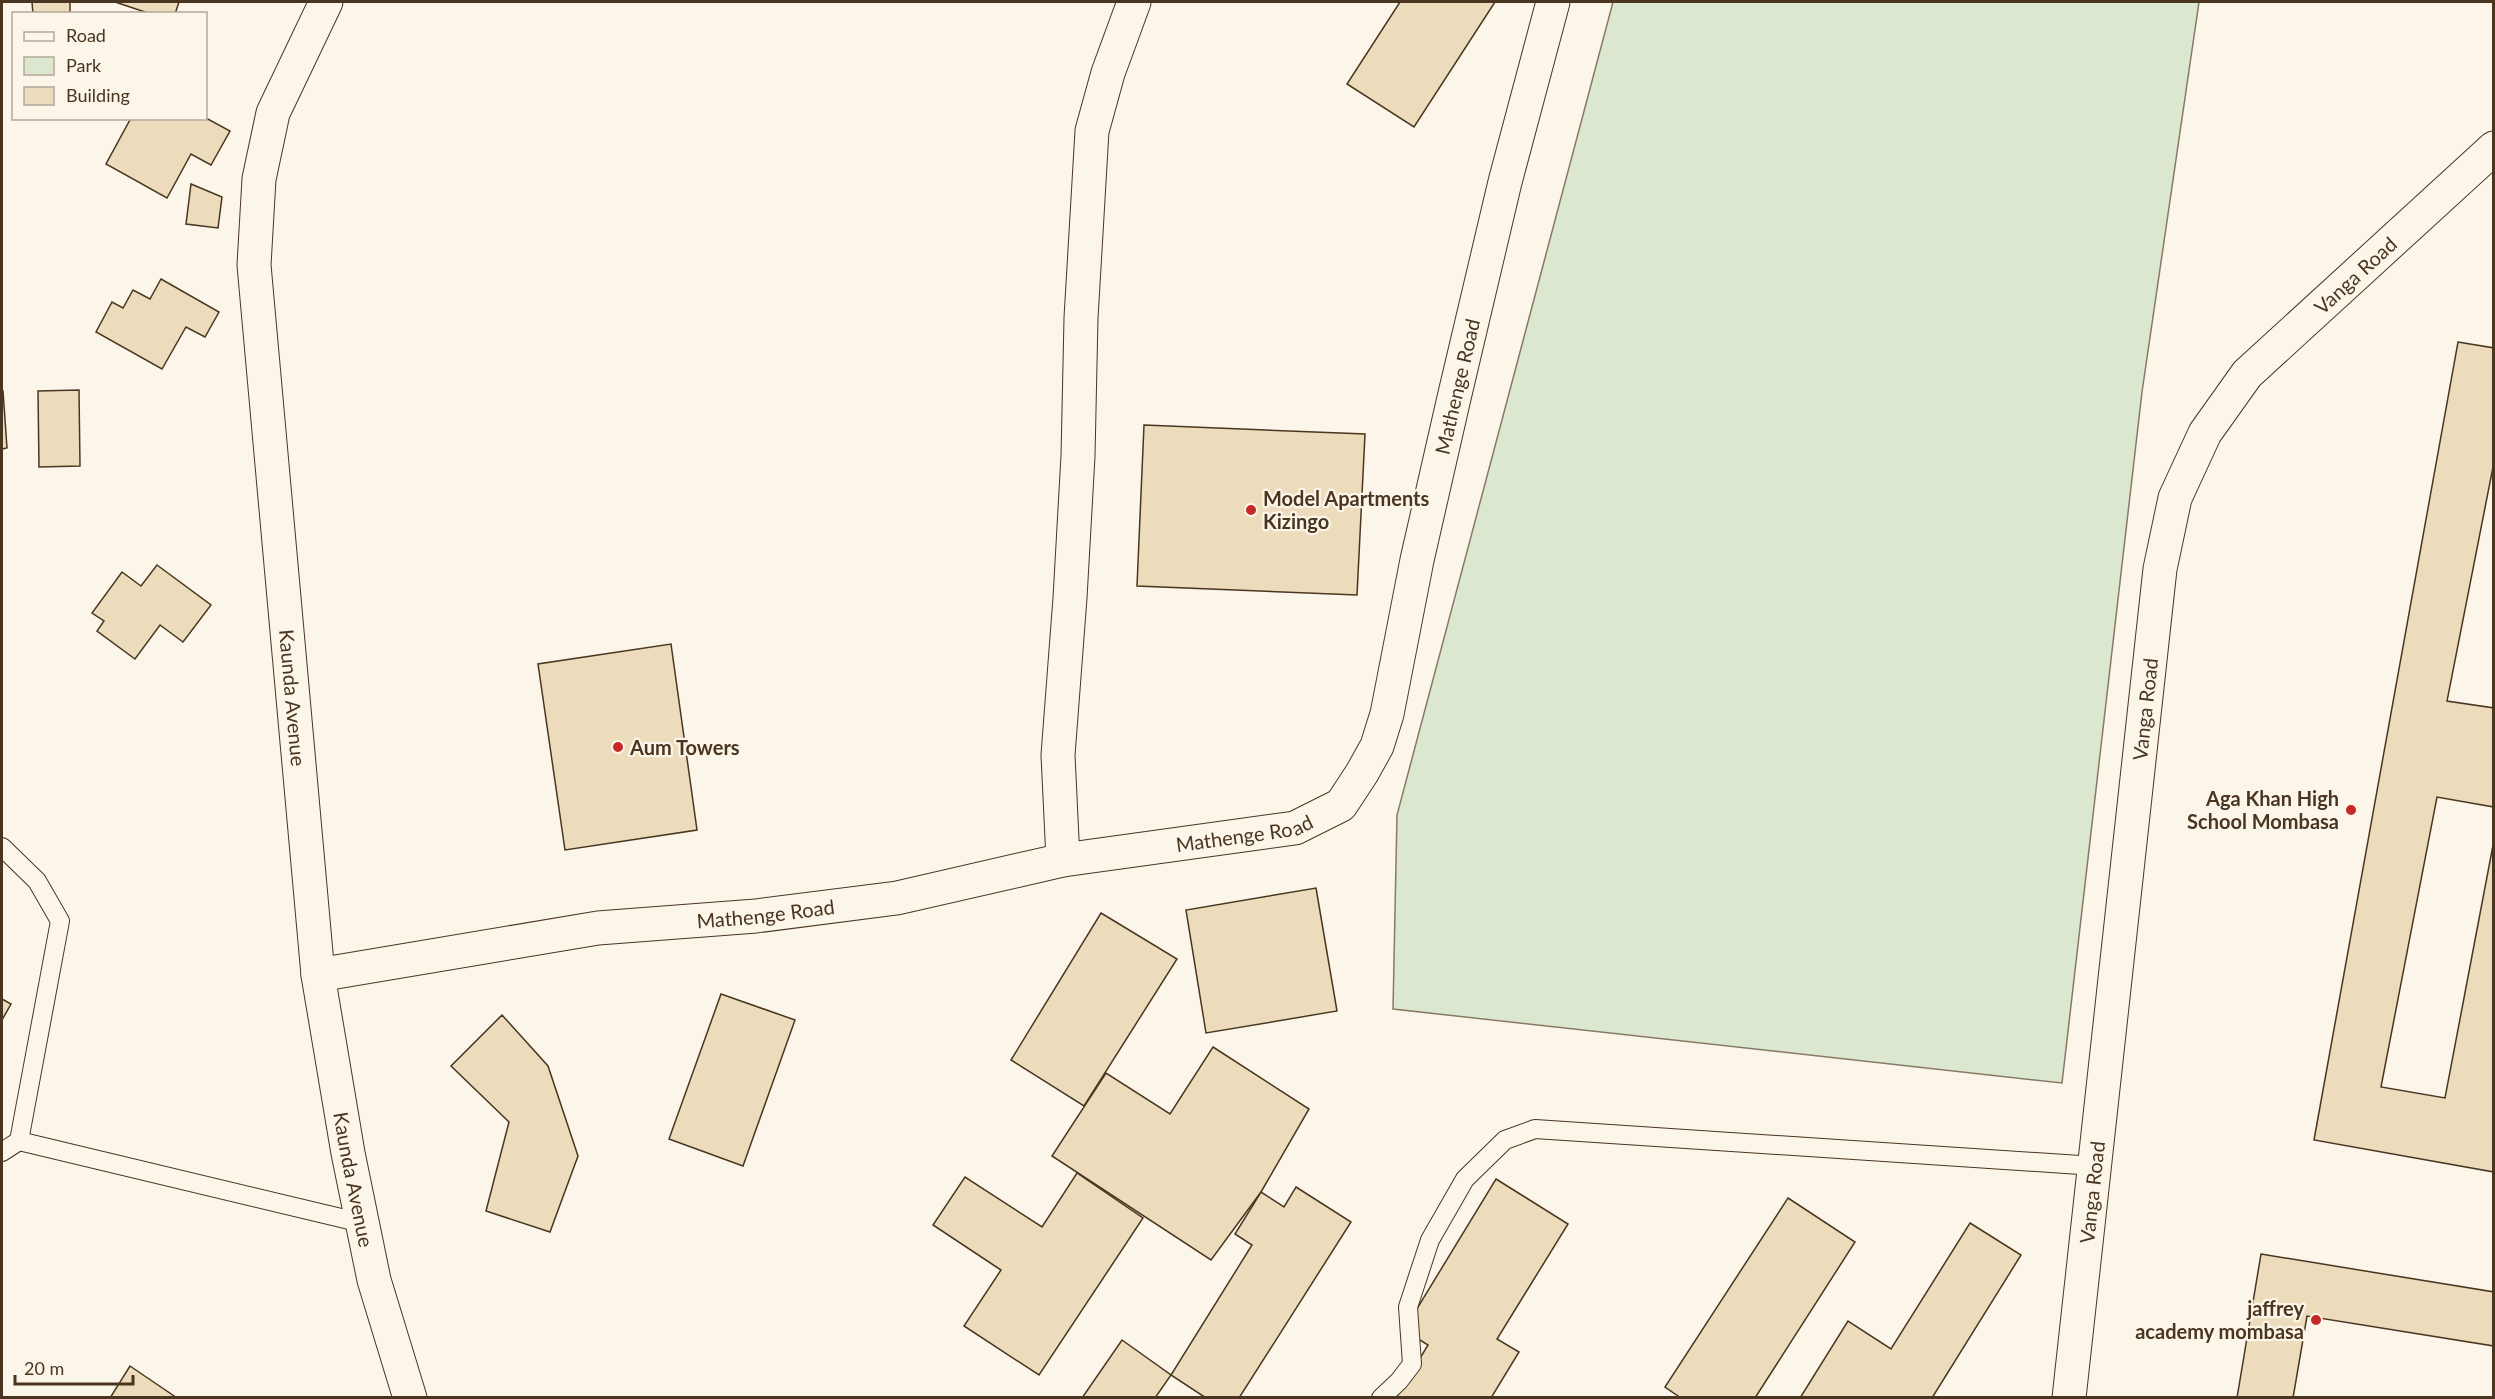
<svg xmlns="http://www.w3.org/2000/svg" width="2495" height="1399" font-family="Lato,sans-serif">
<rect width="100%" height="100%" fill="#fbf6e9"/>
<path fill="#dce7d0" stroke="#887966" stroke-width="1.5" d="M1613 2H2199L2142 392 2062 1083 1393 1009 1397 815Z"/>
<g fill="#ecdcbc" stroke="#4a3520" stroke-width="1.5">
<path d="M32 2H70V14H33Z"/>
<path d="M115 2H179L175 14H151Z"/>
<path d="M1400 2H1495L1414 127 1347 84Z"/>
<path d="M131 118H206L230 131 211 165 191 154 167 198 106 164Z"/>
<path d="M191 184 222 197 218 228 186 224Z"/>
<path d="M161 279 219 312 205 337 186 327 162 369 96 332 112 302 123 308 133 290 150 299Z"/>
<path d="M2458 342 2494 348V462L2447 701 2494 708V807L2437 797 2381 1087 2445 1098 2494 840V1172L2314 1140Z"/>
<path d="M79 390 80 466 39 467 38 391Z"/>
<path d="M2 391H3L7 448 2 449Z"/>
<path d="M1144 425 1365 434 1357 595 1137 586Z"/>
<path d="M157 565 211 605 183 642 160 625 135 659 97 631 104 621 92 613 122 572 141 586Z"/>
<path d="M671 644 697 830 565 850 538 664Z"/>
<path d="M1316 888 1337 1011 1206 1033 1186 910Z"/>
<path d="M1101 913 1177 959 1084 1106 1011 1060Z"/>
<path d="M721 994 795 1020 743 1166 669 1139Z"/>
<path d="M2 999 11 1004 2 1020Z"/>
<path d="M502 1015 548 1066 578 1156 550 1232 486 1211 509 1122 451 1066Z"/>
<path d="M1213 1047 1309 1109 1261 1192 1211 1260 1052 1156 1106 1073 1170 1114Z"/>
<path d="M1077 1173 1143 1218 1039 1375 964 1326 1001 1270 933 1225 965 1177 1042 1227Z"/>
<path d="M1496 1179 1568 1224 1497 1339 1519 1352 1491 1398H1396L1428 1345 1404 1330Z"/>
<path d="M1296 1187 1351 1222 1239 1398H1206L1171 1375 1252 1245 1235 1234 1261 1192 1284 1207Z"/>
<path d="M1788 1198 1855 1242 1755 1398H1681L1665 1387Z"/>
<path d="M1970 1223 2021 1255 1932 1398H1800L1848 1321 1891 1349Z"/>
<path d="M2261 1254 2494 1292V1346L2307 1316 2293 1398H2237Z"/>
<path d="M1122 1340 1171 1375 1155 1398H1082Z"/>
<path d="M130 1366 177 1398H110Z"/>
</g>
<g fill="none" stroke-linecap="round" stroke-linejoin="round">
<g stroke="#4a3520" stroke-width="20">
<g id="service">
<path d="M2 847 37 881 60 921 19 1141"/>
<path d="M2 1152 19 1141 362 1223"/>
<path d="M1381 1398 1399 1381 1412 1364 1408 1307 1430 1240 1465 1179 1505 1140 1535 1129 2095 1166"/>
</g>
</g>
<g stroke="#4a3520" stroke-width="35">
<g id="minor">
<path id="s1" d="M326 2 273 113 259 179 254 265 318 975 348 1153 374 1280 410 1398"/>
<path d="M1063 860 1058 755 1070 598 1078 456 1081 318 1092 131 1108 73 1134 2"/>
<path id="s2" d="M318 975 598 928 756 916 897 898 1063 860 1295 828 1341 805 1362 773 1377 746 1387 714 1417 560 1454 398 1505 182 1553 2"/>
<path id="s3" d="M2069 1398 2160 569 2175 498 2205 433 2247 374 2494 148"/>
</g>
</g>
<use href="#service" stroke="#fbf6e9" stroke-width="18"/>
<use href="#minor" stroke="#fbf6e9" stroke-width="33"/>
</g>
<g fill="#c62828" stroke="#fbf6e9" stroke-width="2">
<circle cx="1251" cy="510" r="6"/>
<circle cx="618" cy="747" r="6"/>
<circle cx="2351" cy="810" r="6"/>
<circle cx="2316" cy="1320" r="6"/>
</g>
<g text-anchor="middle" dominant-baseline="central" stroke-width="4.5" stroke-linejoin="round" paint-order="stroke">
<g font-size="20" fill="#4a3520" stroke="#fbf6e9">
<text stroke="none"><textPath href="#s3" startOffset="1197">Vanga Road</textPath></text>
<text stroke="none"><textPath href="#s2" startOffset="1478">Mathenge Road</textPath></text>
<text stroke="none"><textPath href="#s1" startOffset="711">Kaunda Avenue</textPath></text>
<text stroke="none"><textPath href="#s3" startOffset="693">Vanga Road</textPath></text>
<text stroke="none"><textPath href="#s2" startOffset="938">Mathenge Road</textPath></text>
<text stroke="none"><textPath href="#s2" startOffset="452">Mathenge Road</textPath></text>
<text stroke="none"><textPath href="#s1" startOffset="1197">Kaunda Avenue</textPath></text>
<text stroke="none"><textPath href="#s3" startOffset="207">Vanga Road</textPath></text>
</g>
<g font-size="20" font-weight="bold" fill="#4a3520" stroke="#fbf6e9" text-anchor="start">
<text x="1263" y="498">Model Apartments<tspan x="1263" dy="23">Kizingo</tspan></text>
<text x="630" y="747">Aum Towers</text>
<text x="2339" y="798" text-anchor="end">Aga Khan High<tspan x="2339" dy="23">School Mombasa</tspan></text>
<text x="2304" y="1308" text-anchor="end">jaffrey<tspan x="2304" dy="23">academy mombasa</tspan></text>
</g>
</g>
<rect width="2495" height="1399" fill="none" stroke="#4a3520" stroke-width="6"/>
<rect x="12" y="12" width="195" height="108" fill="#fbf6e9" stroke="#b4a999" stroke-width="1.5"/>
<rect x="24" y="32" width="30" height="9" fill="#fbf6e9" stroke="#b4a999" stroke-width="1.5"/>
<text x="66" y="42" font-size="18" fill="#4a3520">Road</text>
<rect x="24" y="57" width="30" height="18" fill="#dce7d0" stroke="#b4a999" stroke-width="1.5"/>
<text x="66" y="72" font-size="18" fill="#4a3520">Park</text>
<rect x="24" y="87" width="30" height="18" fill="#ecdcbc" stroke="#b4a999" stroke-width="1.5"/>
<text x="66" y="102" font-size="18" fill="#4a3520">Building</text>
<path d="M15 1375v9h118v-9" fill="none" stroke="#4a3520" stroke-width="3"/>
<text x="24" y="1375" font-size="18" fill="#4a3520" stroke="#fbf6e9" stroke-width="4.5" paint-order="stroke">20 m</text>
</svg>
